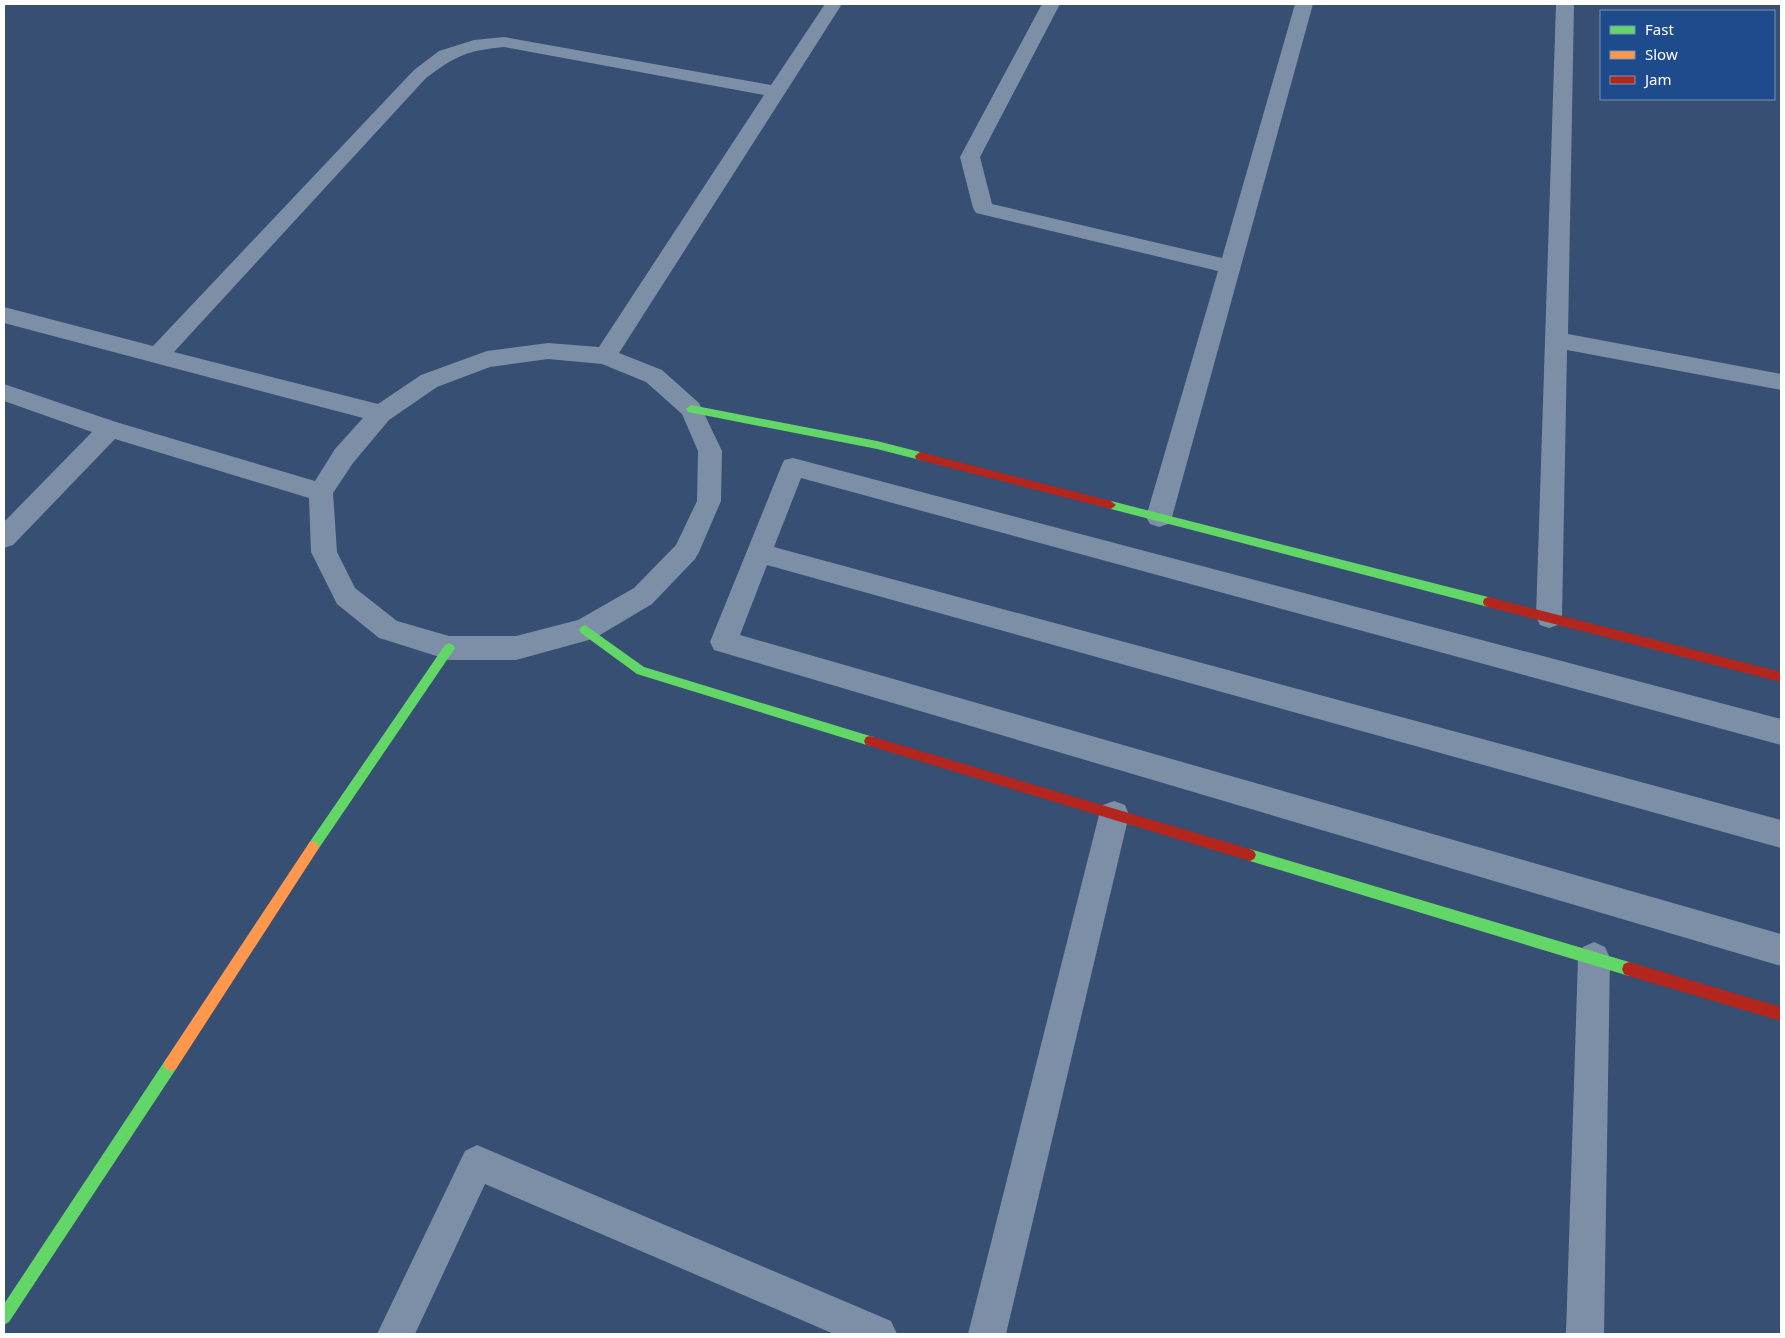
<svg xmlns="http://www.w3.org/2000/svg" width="1785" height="1338" font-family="'Noto Sans',sans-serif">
<rect width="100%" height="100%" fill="#364f72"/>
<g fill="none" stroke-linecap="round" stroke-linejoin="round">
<g fill="#7d8fa7" fill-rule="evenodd">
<path d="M825 4H842L619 353 662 370 699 403 722 451 721 501 699 552 695 559 652 604 595 638 585 641 516 660H449L389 641 379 638 337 604 311 552 309 498 115 439 13 545 4 548V522L92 432 4 401V384L116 422 315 481 335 449 363 418 4 323V307L153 346 414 70 439 51 474 40 504 37 771 85ZM504 47 764 95 599 347 548 343 487 351 421 375 378 404 174 352 426 78C457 55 466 51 504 47ZM548 359 602 364 646 382 682 414 698 451 697 501 676 545 634 588 578 620 516 636H449L397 621 355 588 337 552 333 493 353 463 389 420 437 387 490 367Z"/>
<path d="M1042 4H1060L980 157 992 204 1222 258 1295 4H1313L1172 517 1168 524 1159 527 1150 524 1146 517 1218 271 976 213 973 208 960 157Z"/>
<path d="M1556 4H1574L1568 334 1781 374V390L1567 350 1562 617 1558 625 1549 628 1540 625 1536 617Z"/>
<path d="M793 458 1781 719V745L801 478 774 547 1781 820V848L767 565 740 635 1781 934V966L714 650 710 642 781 467 784 460Z"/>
<path d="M1114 801 1125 805 1129 815 1006 1334H968L1099 815 1103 805Z"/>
<path d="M1594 942 1605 947 1610 958 1604 1334H1566L1578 958 1583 947Z"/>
<path d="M477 1145 891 1321 897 1334H834L485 1184 415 1334H377L465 1151Z"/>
</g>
<g fill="#63d668" fill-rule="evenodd">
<path d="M691 405 877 441 920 452 925 456 920 460 877 449 688 412 686 409Z"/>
<path d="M1111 501 1488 597 1492 599 1493 602 1492 605 1488 607 1111 509 1106 505Z"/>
<path d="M585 625 644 667 870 736 874 737 876 741 874 745 870 746 637 674 581 633 579 630 581 627Z"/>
<path d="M449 643 453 645 455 648 453 651 317 851 313 853 309 851 307 847 309 843 445 645Z"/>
<path d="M1250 849 1629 962 1634 964 1636 969 1634 974 1629 976 1250 861 1246 859 1244 855 1246 851Z"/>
<path d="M171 1057 176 1059 178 1064 176 1069 9 1322 4 1325V1304L166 1059Z"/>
</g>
<path fill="#ff974d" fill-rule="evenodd" d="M313 841 317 843 319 847 317 851 176 1069 171 1071 166 1069 164 1064 166 1059 309 843Z"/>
<g fill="#b3261e" fill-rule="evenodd">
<path d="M920 452 1111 501 1116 505 1111 509 916 459 915 456Z"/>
<path d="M1488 597 1781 672V682L1488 607 1484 605 1483 602 1484 599Z"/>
<path d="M870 736 1250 849 1254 851 1256 855 1254 859 1250 861 870 746 866 745 864 741 866 737Z"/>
<path d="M1629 962 1781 1007V1021L1629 976 1624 974 1622 969 1624 964Z"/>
</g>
</g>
<rect width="1785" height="1338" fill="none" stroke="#ffffff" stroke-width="10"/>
<rect x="1600" y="10" width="175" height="90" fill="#1e4b8b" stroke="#7893b9"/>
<rect x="1610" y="26" width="25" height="8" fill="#63d668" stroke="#7893b9"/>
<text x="1645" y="35" font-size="15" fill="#ffffff">Fast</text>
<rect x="1610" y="51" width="25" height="8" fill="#ff974d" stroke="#7893b9"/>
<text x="1645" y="60" font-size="15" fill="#ffffff">Slow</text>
<rect x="1610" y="76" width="25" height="8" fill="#b3261e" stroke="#7893b9"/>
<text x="1645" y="85" font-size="15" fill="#ffffff">Jam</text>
</svg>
